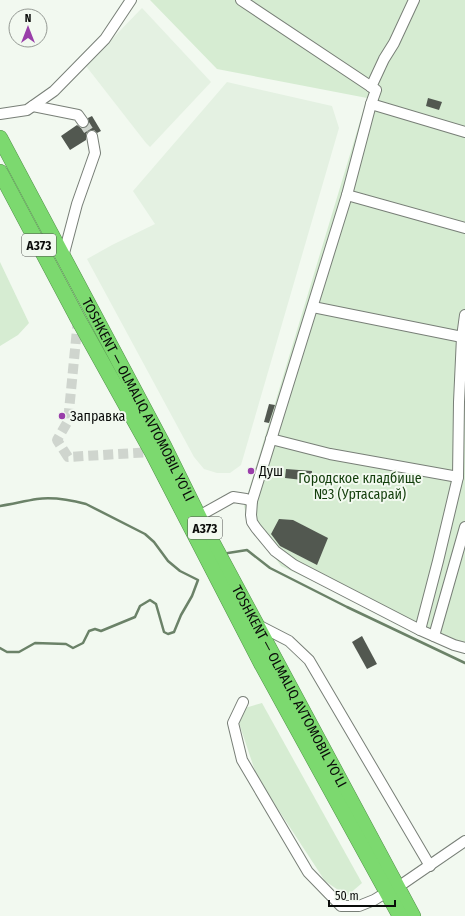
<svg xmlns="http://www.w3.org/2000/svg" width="465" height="916" font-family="'Fira Sans Condensed',sans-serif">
<rect width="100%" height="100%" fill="#f2f9f0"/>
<g fill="#e4f1e2">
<path d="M142 8 211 82 150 147 146 143 86 66Z"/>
<path d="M227 82 332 106 339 128 241 465 230 473H217L204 469 194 457 87 259 112 245 155 224 133 191Z"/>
</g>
<g fill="#d6ecd2">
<path d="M150 0H465V650L361 604 281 566 256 531 246 514 244 506 367 98 217 69Z"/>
<path d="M0 262 29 323 18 335 0 346Z"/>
<path d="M262 703 362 883 347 896 325 881 257 777 239 723 245 708Z"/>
</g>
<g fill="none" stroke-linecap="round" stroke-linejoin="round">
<g stroke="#6b8268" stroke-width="2.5">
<path d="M0 506C12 504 25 501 37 499 53 497 71 500 86 504L145 534 154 542 168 561 180 571 198 580 192 596 181 615 174 632 168 634 164 632 156 604 150 600 140 606 135 617 101 631 95 629 89 631 83 643 73 648 66 644 35 643 19 652H7L0 648"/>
<path d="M228 553 247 550 270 568 347 607 465 663"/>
</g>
</g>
<g fill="#525850">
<path d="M428 98 442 102 439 110 426 106Z"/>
<path d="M92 116 101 131 97 133 94 130 88 131 86 134V140L70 150 61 136 77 125 81 128 86 127 89 124 88 118Z"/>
<path d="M269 404 275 405 269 423 264 422Z"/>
<path d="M286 469 312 471 311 481 285 478Z"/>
<path d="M279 519 293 520 328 538 317 565 280 546 271 534Z"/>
<path d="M362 636 377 664 367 669 352 642Z"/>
</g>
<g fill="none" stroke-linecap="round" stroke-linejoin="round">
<g stroke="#cfd5ce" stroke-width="10" stroke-dasharray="10 5" stroke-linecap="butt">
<path d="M83 122 92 136"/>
<path d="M78 319 68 421 57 440 68 457 152 452"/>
</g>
<g stroke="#787f77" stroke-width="12">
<g id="minor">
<path d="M241 0 376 90 371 104 347 195 252 501 251 515 252 522 256 528 275 551 294 565 420 630 454 645 465 648"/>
<path d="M371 87 384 59 394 43 414 0"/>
<path d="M371 104 465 132"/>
<path d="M33 106 78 115 83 122"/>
<path d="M0 114 27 110 54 91 105 39 131 0"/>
<path d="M347 195 465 228"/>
<path d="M63 257 77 204 95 153 92 136"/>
<path d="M313 307 462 337"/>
<path d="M271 439 330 454 458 477"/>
<path d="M199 516 233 497 246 499 252 501"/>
<path d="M256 624 289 641 309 660 430 866"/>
<path d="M420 630 438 561 458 477 459 402 462 337 465 315"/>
<path d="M434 636 465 527"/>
<path d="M243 702 233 723 242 760 308 872 341 906H359L374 900 387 892"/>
<path d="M398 887 465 841"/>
</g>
</g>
<g stroke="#54914c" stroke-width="16">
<g id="highway">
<path id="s1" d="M0 138 164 446 202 523 413 916"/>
<path d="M0 172 78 319 152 452 262 665 400 916"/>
</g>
</g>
<use href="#minor" stroke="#fff" stroke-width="10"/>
<use href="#highway" stroke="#7cd96f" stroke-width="15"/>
</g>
<g fill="#993ea9" stroke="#f2f9f0" stroke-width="1.5">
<circle cx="62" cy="416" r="4"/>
<circle cx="251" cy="471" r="4"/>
</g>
<g text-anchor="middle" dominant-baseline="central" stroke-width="4" stroke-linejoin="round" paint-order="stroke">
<g fill="#f2f9f0" stroke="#50534f" stroke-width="1">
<rect x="22" y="234" width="34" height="22" rx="3"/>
<rect x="188" y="517" width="34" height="22" rx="3"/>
</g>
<g font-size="13" font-weight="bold" fill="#0a0c0a">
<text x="39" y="245">A373</text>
<text x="205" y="528">A373</text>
</g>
<g font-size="14" fill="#0a0c0a" stroke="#f2f9f0">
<text stroke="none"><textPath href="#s1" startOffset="296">TOSHKENT — OLMALIQ AVTOMOBIL YO‘LI</textPath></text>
<text stroke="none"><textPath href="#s1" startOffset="620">TOSHKENT — OLMALIQ AVTOMOBIL YO‘LI</textPath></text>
</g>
<g font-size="14" fill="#0a0c0a" stroke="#f2f9f0" text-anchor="start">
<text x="70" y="416">Заправка</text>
<text x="259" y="471">Душ</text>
</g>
<g font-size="14" fill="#113d0a" stroke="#f2f9f0">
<text x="360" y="478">Городское кладбище<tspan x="360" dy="16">№3 (Уртасарай)</tspan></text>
</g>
</g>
<g transform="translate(28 28)"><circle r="19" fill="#f2f9f0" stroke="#959a94"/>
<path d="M0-3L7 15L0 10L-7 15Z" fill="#993ea9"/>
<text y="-6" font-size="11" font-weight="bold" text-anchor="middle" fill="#0a0c0a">N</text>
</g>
<path d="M329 900v6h66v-6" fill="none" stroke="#0a0c0a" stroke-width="2"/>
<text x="335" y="900" font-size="12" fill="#0a0c0a" stroke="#f2f9f0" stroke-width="3" paint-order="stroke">50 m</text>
</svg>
